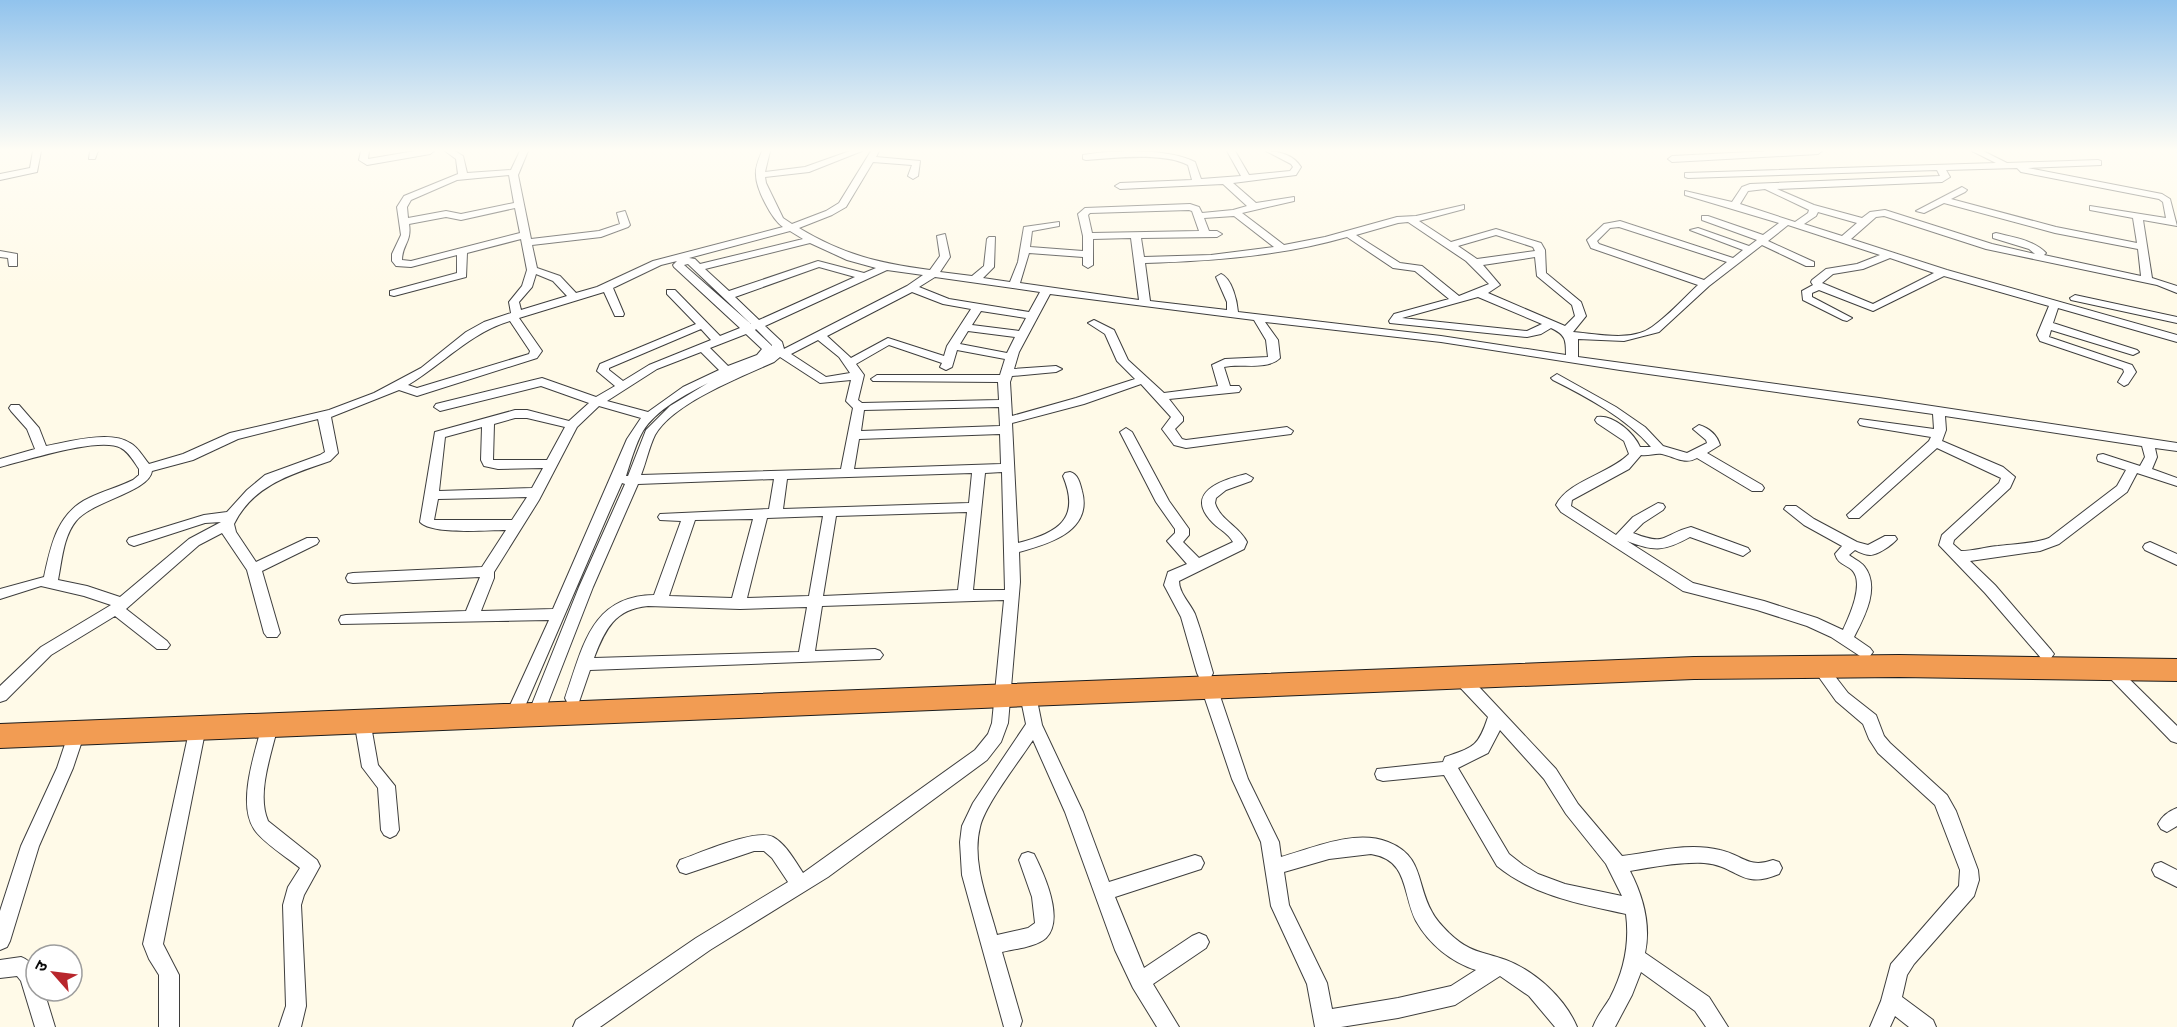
<svg xmlns="http://www.w3.org/2000/svg" width="2177" height="1027" font-family="'Source Serif 4','Noto Sans Devanagari',serif">
<rect width="100%" height="100%" fill="#fffae8"/>
<g fill="none" stroke-linecap="round" stroke-linejoin="round">
<g stroke="#3e3e3e" stroke-width="2">
<g id="street">
<path d="M33 151H41L37 172 0 180V174L30 168Z"/>
<path d="M90 151H98L95 159H89Z"/>
<path d="M361 151H369L368 159 415 151H434L430 154 367 165 359 160Z"/>
<path d="M445 151H455L463 156 467 173 511 170 520 151H528L518 175 531 239 599 231 620 224 617 213 625 211 630 225 628 227 601 237 532 245 537 268 560 276 576 293 597 287 653 261 783 227C772 220 756 189 756 175 755 167 759 159 762 151H770L765 172 805 167 850 151H862L809 172 765 177 766 183 783 218 792 224 826 211 839 203 871 151H879L876 157 920 161 918 176 913 179 908 176 912 165 873 162 846 207 832 215 799 228C844 255 878 263 930 270L940 256 937 236 945 234 950 257 940 272 972 276 984 266 987 239 989 237H995L994 267 983 278 1010 282 1018 262 1024 227 1059 222V226L1032 231 1030 247 1083 251V236L1078 214 1085 208 1190 204 1199 207 1202 213 1233 210 1247 206 1223 184 1120 189 1115 186 1120 183 1192 180 1188 165C1163 152 1114 158 1086 160L1083 159V155C1112 150 1169 148 1195 162L1201 179 1241 176 1227 151H1235L1249 175 1290 171 1293 167 1291 164 1266 151C1279 151 1294 155 1301 167L1296 175 1233 183 1256 203 1294 197V201L1242 213 1284 245 1325 237 1397 217 1416 216 1464 205V209L1419 221 1451 242 1496 229 1541 243 1545 250 1546 273 1581 302 1586 316 1573 332C1597 334 1632 342 1652 327 1669 315 1683 299 1698 285L1591 248 1587 240 1604 224 1620 221 1733 258 1743 250 1690 230 1698 228 1749 246 1757 240 1702 220V216H1708L1763 235 1779 223 1685 195V191L1732 202 1742 187 1750 184 1940 176 1937 170 1688 178 1685 177V173L1996 163 1972 151H1983L2007 163 2098 160 2101 161V165L2028 168 2162 194 2170 199 2177 226 2143 220 2152 278 2177 286V293L2157 285 1986 249 1884 216 1876 217 1851 239 1947 270 2177 335V342L2058 308 2053 323 2137 350 2139 352 2133 355 2051 330 2049 337 2132 365 2136 372 2128 384 2124 386 2118 382 2124 372 2123 369 2040 341 2037 335 2049 306 1944 276 1873 311 1819 290 1812 293V297L1852 318 1847 321 1843 320 1803 300 1802 291 1813 285 1811 282 1812 280 1826 269 1857 264 1880 255 1788 225 1768 241 1814 262V266H1806L1762 245 1709 286 1659 332 1624 341 1578 339V357L1879 398 2177 443V451L2155 448 2157 457 2152 469 2177 478V486L2137 473 2127 492 2059 544 2040 551 1970 561 1995 585 2051 650 2054 654 2051 658H2041L1985 593 1939 545 1942 535 1999 483 2001 478 1937 448 1859 518H1849L1847 515 1929 441 1931 437 1864 426 1860 425 1858 422 1860 419 1934 429 1933 414 1620 370 1441 342 1265 322 1278 340 1280 358C1267 371 1241 363 1224 367L1230 386H1239L1241 389 1239 392 1169 399 1183 417V421L1175 429 1182 439 1186 440 1287 427 1293 431 1291 434 1186 448 1174 445 1162 429 1171 417 1141 384 1084 404 1012 423 1018 543C1058 533 1081 519 1063 476L1065 473 1070 472C1078 474 1080 483 1082 491 1093 531 1049 544 1019 552L1020 582 1008 723 1001 742 987 760 828 877 710 950 600 1027H573L576 1020 696 938 788 882 772 858 764 851H754L686 874 680 872 677 866 680 860C698 854 756 828 773 837 786 844 795 861 803 873L975 750 988 734 992 723 1004 600 822 606 815 651 875 649 880 651 883 655 880 659 590 670 579 702 573 704 567 702 565 698C583 648 590 596 654 595L681 521 660 520 658 517 660 514 769 509 774 479 638 484 593 587 542 718 536 720 530 718 528 714 579 587 625 484 622 483 610 510 520 718 514 720 508 718 506 714 549 620 341 624 339 620 341 616 346 615 466 611 480 577 353 583 348 582 346 578 348 574 353 573 482 567 506 530C488 530 432 535 420 522L435 432 515 410H527L569 421 589 403 541 386 440 411 434 407 436 404 542 378 596 397 615 386 597 371 600 364 696 324 667 294V290H675L720 336 740 328 674 267 673 265 677 261 661 265 613 288 624 314 623 316H615L604 292 519 318 542 351 537 358 417 396 399 390 331 417 338 453 330 461C292 474 253 485 234 524L236 532 256 562 307 538H317L319 541 317 544 262 571 280 633 277 637H267L264 633 247 570 222 533 199 545 126 609 167 641 170 645 167 649H157L115 616 51 655 6 700 0 702V686L41 647 111 605 84 596 41 586 0 599V589L44 577C51 545 57 513 89 498 103 491 119 487 133 480L139 475V469C134 462 129 452 121 448 100 436 24 461 0 467V459L35 449 27 429 11 411 9 408 11 405H19L39 428 46 446C68 442 110 430 130 443 138 447 143 457 149 464L183 454 230 433 329 410 374 393 421 368 466 332 484 322 511 313 509 302 522 286 527 270 521 239 467 253 466 277 394 296 390 295V291L457 273V255L411 267 396 266 392 261V254L401 235 397 207 404 196 458 174 456 159ZM2017 168 2021 172 2159 199 2163 202 2166 218 2090 206V210L2133 218 2137 243 2056 227 1951 199 1965 192 1967 190 1962 187 1916 211 1924 213 1944 203 2055 233 2138 249 2141 276 2044 255 2046 253C2034 240 2012 237 1996 233L1993 234V238L2029 249 2035 254 1992 244 1885 210 1870 212 1862 218 1814 205 1777 189 1942 182 1950 177 1946 170ZM509 175 514 203 461 214 446 211 408 218 407 207 411 200 457 180ZM1765 189 1805 208 1809 210 1808 213 1795 222 1740 204 1748 191ZM515 208 520 233 411 261 402 260C402 245 412 242 409 224L446 217 461 220ZM1189 210 1192 211 1199 231 1092 233 1088 215 1090 213ZM1818 212 1857 223 1842 236 1804 224 1816 216ZM1234 216 1274 247 1211 255 1144 257 1141 238 1217 237 1222 234 1217 231H1209L1204 218ZM1408 222 1466 261 1489 284 1459 296 1422 266 1400 263 1356 235 1398 223ZM1619 227 1727 262 1704 280 1599 244 1597 241 1610 228ZM790 231 803 239 700 264 695 259 689 258ZM1496 235 1533 247 1535 251 1477 259 1458 246ZM1347 237 1393 268 1415 271 1449 299 1394 314 1389 321 1390 323 1527 337 1541 334 1551 328C1566 335 1566 340 1566 355L1441 336 1238 312C1237 300 1232 279 1221 274L1216 277 1227 302V310L1150 301 1145 263C1213 261 1281 256 1347 237ZM1131 238 1139 300 1020 283 1029 253 1083 257V265L1088 268 1093 265V239ZM810 243 847 260 876 268 864 273 818 261 729 291 705 269ZM1535 257 1537 276 1572 305 1575 316 1565 326 1488 293 1500 285 1483 265ZM1890 258 1934 273 1873 304 1822 283 1833 274 1863 269ZM688 264 751 324 684 265ZM819 267 855 277 759 320 735 297ZM887 270 923 275 907 286 784 349 782 342 765 326ZM536 274 553 281 567 296 521 310 519 302 532 287ZM935 277 1040 292 1029 312 949 299 919 287ZM912 292 943 304 971 309 947 346 944 356 888 338 851 358 827 336ZM1050 294 1254 320 1266 340 1268 357 1225 359 1212 365 1218 386 1164 393 1128 360 1114 330 1094 320 1088 323 1105 334 1117 361 1135 379 1076 398 1012 416 1010 382 1012 376 1056 372 1062 369 1056 366 1014 369 1019 352ZM1478 297 1542 324 1527 331 1402 318ZM981 311 1026 318 1019 331 972 325ZM510 321 530 351 529 354 417 388 408 385C443 364 470 333 510 321ZM701 329 711 340 649 365 623 381 609 370V368ZM756 329 772 345V346L755 330ZM968 331 1015 337 1007 353 960 344ZM746 334 762 349 757 355 728 366 710 348ZM818 340 839 357 850 373 826 377 791 354ZM889 345 942 363 940 367 946 370 952 367 957 350 1005 359 1000 375H877L871 379 873 381 998 382 999 400 862 403 858 400 864 375 856 364ZM701 352 719 370 683 387 648 412 607 401 657 369ZM780 357 820 383 851 380 846 401 853 408 841 469 641 475C646 463 649 447 655 435 673 403 741 377 774 362ZM708 383 670 406 646 430 628 476H626C631 461 635 445 643 431 657 409 685 395 708 383ZM599 406 641 418 627 439 553 609 481 611 494 578V572L539 500 577 427ZM999 407 1000 426 861 431 864 410ZM1945 416 2142 446 2145 457 2140 466 2103 454 2098 455 2097 458 2098 461 2126 470 2117 486 2049 538C2033 544 2015 544 1998 546 1985 547 1974 551 1961 551L1953 544 1954 540 2010 488 2015 477 2003 467 1942 441 1946 430ZM515 418H527L565 427 547 460H493L494 424ZM318 419 325 452 320 455 265 475 247 490 227 512 204 515 129 538 127 541 129 544 134 546 205 523 221 522 189 539 120 597 87 586 58 580C62 561 63 537 76 521 92 501 149 492 152 471L193 460 238 439ZM482 427 481 460 484 466 498 469 543 468 532 488 439 491 445 437ZM1000 434 1001 464 854 469 859 439ZM1002 472 1005 590H973L985 473ZM972 473 969 503 783 509 787 479ZM527 497 512 520H434L438 499ZM967 512 958 590 823 596 836 516ZM823 516 809 596 747 598 767 518ZM753 519 732 598 669 596 695 520ZM648 606 740 609 807 607 799 652 594 658C605 629 615 609 648 606Z"/>
<path d="M1771 151H1822L1818 154 1672 162 1668 159 1672 156Z"/>
<path d="M0 251 17 254V266H9L8 258 0 257Z"/>
<path d="M2075 295 2177 317V323L2071 300 2070 298Z"/>
<path d="M1557 374 1616 407 1645 427 1663 446 1687 453 1707 443 1706 440 1693 429 1699 425C1709 428 1717 435 1720 445L1707 453 1762 485 1764 488 1762 491H1752L1697 458C1685 465 1675 457 1662 454 1655 453 1649 456 1641 455L1629 469 1572 500 1571 506 1616 535 1633 517 1658 503 1663 504 1665 507 1663 510 1643 523 1633 533C1668 547 1662 534 1691 527L1748 548 1750 551 1743 556 1690 537C1665 551 1655 552 1627 541L1693 583 1764 601 1817 618 1843 630C1849 617 1865 583 1852 570 1845 564 1838 564 1835 554L1842 546 1804 525 1784 509 1786 506H1796L1814 519 1857 542 1868 545 1885 536H1895L1897 539C1892 545 1878 555 1870 555 1865 555 1859 552 1855 550L1849 555C1854 559 1861 562 1864 566 1881 587 1864 618 1854 637L1870 648 1873 652 1870 656H1860L1831 637 1807 626 1757 610 1683 591 1561 512 1556 505C1568 481 1609 474 1629 454L1624 441 1597 423 1595 420 1597 417C1613 414 1634 433 1640 447H1651C1626 418 1587 397 1553 380L1551 378Z"/>
<path d="M1126 428 1132 432 1169 501 1189 529V535L1183 542 1199 558 1233 542C1228 533 1220 530 1213 523 1183 493 1221 480 1246 474L1253 478 1251 481 1226 490 1216 498 1215 503C1220 520 1239 526 1247 542L1244 549 1179 581C1179 593 1190 603 1195 614 1202 633 1207 653 1213 673L1211 677 1205 679 1199 677 1197 673 1181 617 1164 585 1168 572 1187 564 1167 541 1175 533V529L1156 502 1120 432Z"/>
<path d="M2150 542 2177 554V565L2145 550 2143 547 2145 544Z"/>
<path d="M1819 660 1824 662 1848 693 1876 715 1884 736 1890 743 1947 795 1956 811 1978 870 1979 880 1974 896 1914 964 1907 975 1902 997 1933 1020 1936 1027H1909L1895 1016 1890 1027H1870L1881 1001 1891 964 1959 886 1960 870 1935 805 1878 753 1869 739 1863 724 1836 701 1811 666 1814 662Z"/>
<path d="M2109 662 2114 664 2177 726V743L2171 741 2104 672 2101 668 2104 664Z"/>
<path d="M1460 671 1466 673 1556 769 1578 804 1622 856C1654 852 1688 842 1720 850 1743 855 1748 869 1773 860L1779 862 1782 868 1779 874C1740 890 1739 866 1704 863 1679 862 1654 867 1630 871 1643 896 1651 925 1645 953L1709 997 1728 1027H1706L1695 1011 1641 972 1632 995 1615 1027H1593C1597 1016 1604 1008 1610 998 1624 971 1630 944 1626 914 1580 904 1534 896 1497 866L1444 775 1383 781 1377 779 1375 774 1377 769 1443 762 1445 757C1474 747 1478 747 1488 717L1454 681 1452 677 1454 673ZM1500 730 1544 779 1566 814 1606 864 1622 896 1565 884 1538 874 1523 865 1509 854 1458 768 1488 753Z"/>
<path d="M1209 681 1215 683 1217 687 1248 779 1279 842 1281 857C1313 848 1355 829 1388 842 1424 856 1416 884 1432 912 1436 920 1443 927 1449 933 1470 953 1481 951 1506 960 1535 971 1565 998 1577 1027H1555L1529 996 1500 976 1455 1005 1398 1018 1341 1027H1315L1307 984 1271 906 1261 842 1232 779 1201 687 1203 683ZM1371 854C1409 860 1402 893 1416 921 1429 944 1451 962 1476 970L1451 986 1398 998 1332 1009 1327 983 1289 905 1284 872 1329 859Z"/>
<path d="M1028 689 1034 691 1036 695 1042 725 1083 812 1109 882 1195 855 1201 857 1204 863 1201 869 1115 897 1144 968 1192 936 1199 933 1206 936 1209 942 1206 948 1153 984 1179 1027H1157L1133 988 1115 950 1065 812 1033 740C1019 761 985 805 980 827 971 862 988 901 997 935L1028 928 1035 923 1032 897 1019 860 1022 854 1028 852 1034 854C1044 874 1065 919 1046 938 1036 947 1015 949 1002 952L1022 1021 1020 1027H1004L962 875 960 842 962 826 973 803 1026 724 1020 695 1022 691Z"/>
<path d="M362 714 368 715 370 720 378 765 395 786 399 830 396 835 390 838 384 835 381 830 378 788 362 767 354 720 356 715Z"/>
<path d="M270 719 276 720 278 725C272 753 256 793 268 821L317 860 320 866 304 895 301 905 306 1006 301 1027H279L286 1006 283 905 288 887 300 868C288 858 262 842 254 829 237 803 255 753 262 725L264 720Z"/>
<path d="M198 721 204 722 206 727 163 944 179 975V1027H159V975L149 959 143 944 190 727 192 722Z"/>
<path d="M77 725 83 727 85 732 73 768 39 846 10 941 7 947 0 950V911L21 846 57 768 69 732 71 727Z"/>
<path d="M2177 808V826L2167 832 2161 829 2158 824C2162 816 2169 811 2177 808Z"/>
<path d="M2161 862 2177 870V887L2155 876 2152 870 2155 864Z"/>
<path d="M21 957C37 963 36 976 36 991H44L55 1027H35L21 981 17 976 0 978V960Z"/>
</g>
</g>
<g stroke="#1c1c1c" stroke-width="2">
<path id="highway" d="M1899 655 2177 659V681L1899 677 1694 679 0 748V724L1694 657Z"/>
</g>
<use href="#street" fill="#fff" fill-rule="evenodd"/>
<use href="#highway" fill="#f29c53" fill-rule="evenodd"/>
</g>
<linearGradient id="sky" x2="0" y2="1"><stop stop-color="#91c3ed"/><stop offset="0.51" stop-color="#fffdf5"/><stop offset="1" stop-color="#fffdf5" stop-opacity="0"/></linearGradient>
<rect width="2177" height="295" fill="url(#sky)"/>
<g transform="translate(54 973) rotate(298)"><circle r="28" fill="#ffffff" stroke="#9d9d9d" stroke-width="1.5"/>
<path d="M0-4.5L10 22L0 15L-10 22Z" fill="#b8262c"/>
<text y="-9" font-size="16" font-weight="bold" text-anchor="middle" fill="#0b0b0b">उ</text>
</g>
</svg>
